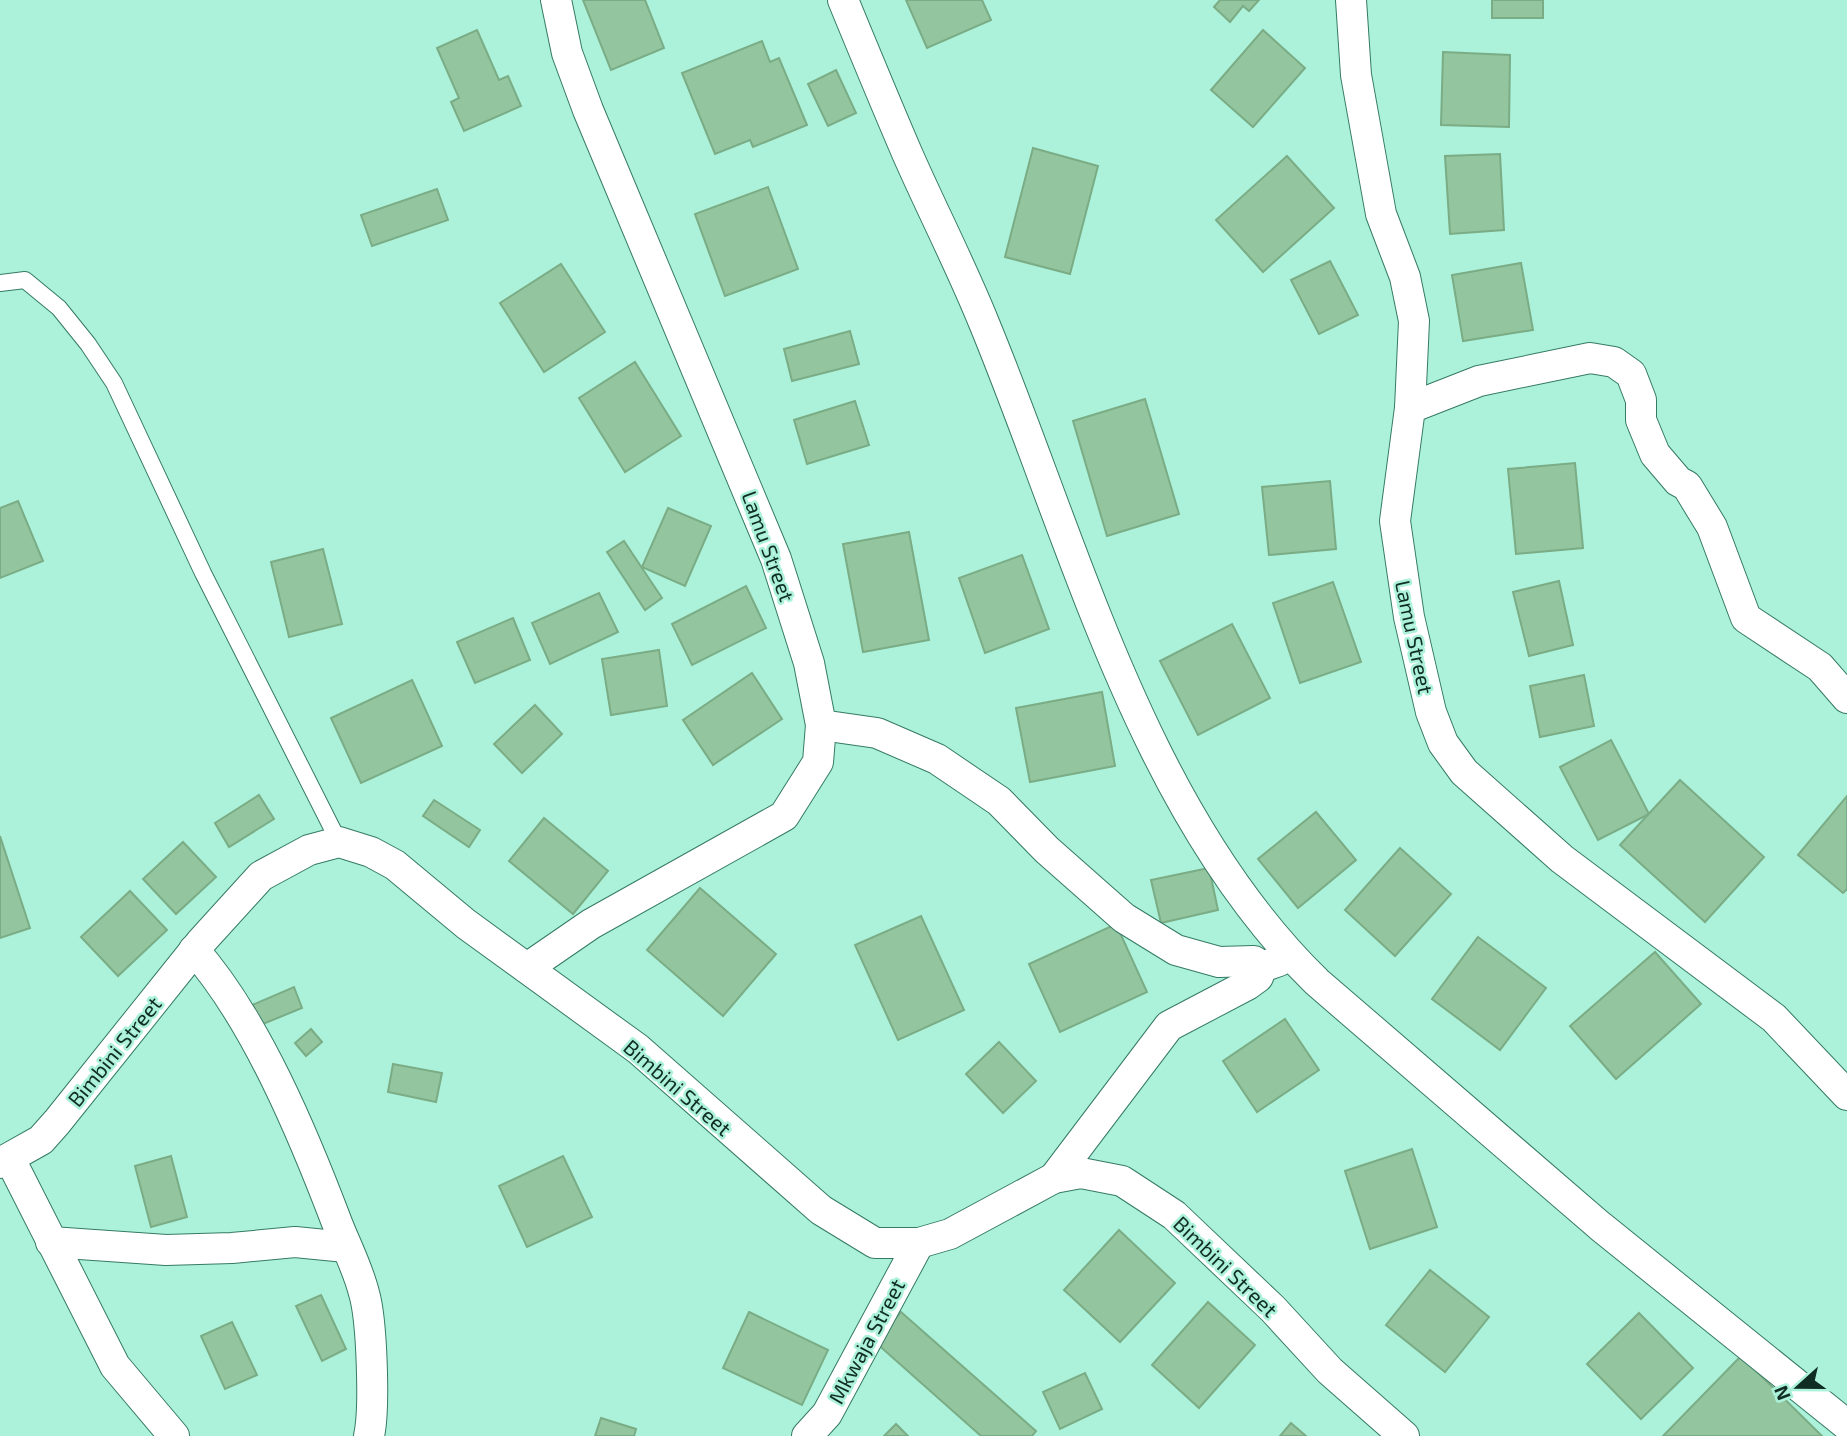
<svg xmlns="http://www.w3.org/2000/svg" width="1847" height="1436" font-family="'Exo 2',sans-serif">
<rect width="100%" height="100%" fill="#acf2da"/>
<g fill="#93c69e" stroke="#7aac85" stroke-width="2">
<path d="M583 0H645L664 48 611 70Z"/>
<path d="M906 0H982L991 20 927 48Z"/>
<path d="M1220 0H1259L1249 11 1243 6 1230 22 1214 7Z"/>
<rect x="1492" y="0" width="51" height="18"/>
<path d="M477 30 499 80 508 76 521 106 464 131 451 102 459 98 437 48Z"/>
<path d="M1263 30 1305 68 1253 127 1211 90Z"/>
<path d="M762 41 770 62 779 58 807 125 753 147 750 140 715 154 682 73Z"/>
<path d="M1443 52 1510 55 1509 127 1441 125Z"/>
<path d="M836 70 856 113 828 126 808 84Z"/>
<path d="M1033 148 1098 166 1070 274 1005 257Z"/>
<path d="M1500 154 1504 230 1450 234 1445 156Z"/>
<path d="M1287 156 1334 208 1263 272 1216 220Z"/>
<path d="M768 187 798 269 725 296 695 214Z"/>
<path d="M437 189 448 220 372 246 361 215Z"/>
<path d="M1330 261 1358 315 1319 334 1291 280Z"/>
<path d="M1521 263 1533 330 1463 341 1452 275Z"/>
<path d="M561 264 605 332 544 372 500 303Z"/>
<path d="M850 331 859 364 792 381 784 349Z"/>
<path d="M635 362 681 436 625 472 579 398Z"/>
<path d="M1145 399 1179 514 1107 536 1073 421Z"/>
<path d="M855 401 869 445 807 464 794 420Z"/>
<path d="M1575 463 1583 548 1516 554 1508 469Z"/>
<path d="M1330 481 1336 549 1269 555 1262 487Z"/>
<path d="M18 501 43 561 0 578V508Z"/>
<path d="M668 508 711 526 685 586 642 567Z"/>
<path d="M909 532 929 640 863 652 843 544Z"/>
<path d="M624 541 662 598 645 610 607 552Z"/>
<path d="M323 549 342 624 289 637 271 562Z"/>
<path d="M1022 555 1049 629 985 653 959 578Z"/>
<path d="M1559 581 1573 645 1529 656 1513 592Z"/>
<path d="M1333 582 1361 662 1300 683 1273 603Z"/>
<path d="M746 586 766 628 692 665 672 624Z"/>
<path d="M599 593 618 632 550 664 532 623Z"/>
<path d="M513 618 530 660 475 683 457 642Z"/>
<path d="M1232 624 1270 698 1198 735 1160 661Z"/>
<path d="M659 650 667 706 611 715 602 659Z"/>
<path d="M752 673 782 719 713 765 683 720Z"/>
<path d="M1584 675 1594 726 1540 737 1530 686Z"/>
<path d="M412 680 442 746 361 783 331 718Z"/>
<path d="M1102 692 1115 766 1030 782 1016 708Z"/>
<path d="M535 705 562 734 522 773 494 744Z"/>
<path d="M1611 740 1649 814 1598 840 1560 767Z"/>
<path d="M1680 780 1764 857 1705 922 1620 845Z"/>
<path d="M259 795 274 819 229 847 215 823Z"/>
<path d="M1847 796V889L1843 893 1798 855Z"/>
<path d="M434 800 480 830 469 847 423 816Z"/>
<path d="M1316 812 1356 860 1298 908 1258 859Z"/>
<path d="M544 818 608 871 573 914 509 861Z"/>
<path d="M0 836 30 928 0 938Z"/>
<path d="M183 842 216 877 176 914 143 879Z"/>
<path d="M1400 848 1451 894 1395 956 1345 910Z"/>
<path d="M1209 868 1218 910 1161 923 1151 880Z"/>
<path d="M700 888 776 954 723 1016 647 950Z"/>
<path d="M130 891 167 930 118 976 81 937Z"/>
<path d="M921 916 964 1010 898 1040 855 945Z"/>
<path d="M1116 924 1147 992 1060 1032 1029 964Z"/>
<path d="M1478 937 1546 988 1500 1050 1432 999Z"/>
<path d="M1655 952 1701 1004 1616 1079 1570 1026Z"/>
<path d="M294 987 302 1008 258 1026 250 1006Z"/>
<path d="M1285 1019 1319 1070 1257 1112 1223 1061Z"/>
<path d="M311 1029 322 1042 306 1056 295 1043Z"/>
<path d="M999 1042 1036 1081 1003 1113 966 1074Z"/>
<path d="M393 1064 442 1073 436 1102 388 1092Z"/>
<path d="M1412 1149 1437 1227 1370 1249 1345 1171Z"/>
<path d="M171 1156 187 1217 151 1227 135 1166Z"/>
<path d="M563 1156 592 1217 527 1247 499 1186Z"/>
<path d="M1119 1230 1175 1283 1120 1342 1064 1290Z"/>
<path d="M1430 1270 1489 1317 1445 1372 1386 1325Z"/>
<path d="M321 1295 346 1349 322 1361 296 1306Z"/>
<path d="M1208 1302 1255 1345 1199 1408 1152 1365Z"/>
<path d="M749 1312 828 1350 802 1405 723 1368Z"/>
<path d="M901 1312 1036 1431 1032 1436H981L875 1342Z"/>
<path d="M1639 1313 1693 1368 1641 1419 1587 1364Z"/>
<path d="M232 1322 257 1375 225 1389 201 1336Z"/>
<path d="M1741 1356 1822 1436H1663Z"/>
<path d="M1085 1373 1102 1409 1060 1429 1043 1392Z"/>
<path d="M601 1418 636 1429 634 1436H595Z"/>
<path d="M1291 1423 1306 1436H1280Z"/>
<path d="M896 1424 908 1436H884Z"/>
</g>
<g fill="none" stroke-linecap="round" stroke-linejoin="round">
<g stroke="#357a66" stroke-width="18">
<path id="lane" d="M0 283 25 280 59 308 88 344 114 383 203 573 339 842"/>
</g>
<g stroke="#357a66" stroke-width="32">
<g id="street">
<path d="M843 0C864 51 885 102 907 153 932 210 961 266 984 323 1075 543 1142 812 1317 982L1600 1226 1847 1425"/>
<path d="M1351 0 1356 75 1381 214 1405 277 1414 321 1410 408 1395 521 1409 617 1431 712 1443 743 1464 772 1562 859 1774 1018 1847 1095"/>
<path d="M1410 408 1479 381 1590 358 1614 362 1631 374 1641 400V420L1655 454 1678 481 1687 486 1712 527 1746 618 1820 667 1847 698"/>
<path d="M821 725 877 733 937 759 999 801 1047 850 1124 918 1176 950 1219 962 1254 961 1262 967"/>
<path d="M194 950C256 1020 304 1136 337 1223 346 1246 358 1269 364 1293 372 1320 375 1409 369 1436"/>
<path d="M527 968 591 924 784 816 818 762 821 725 809 663 776 559 588 110 567 53 556 0"/>
<path d="M10 1159 115 1366 174 1436"/>
<path d="M0 1163 41 1140 57 1122 201 942 261 876 309 850 339 842 371 852 395 865 466 924 638 1049 821 1210 875 1243H919L950 1234 1054 1178 1081 1173 1122 1181 1174 1215 1273 1309 1330 1371 1404 1436"/>
<path d="M1054 1178 1169 1026 1247 985 1258 977 1262 967 1279 961"/>
<path d="M51 1242 166 1250 232 1248 295 1242 346 1247"/>
<path d="M807 1436 827 1414 919 1243"/>
</g>
</g>
<use href="#lane" stroke="#fff" stroke-width="16"/>
<use href="#street" stroke="#fff" stroke-width="30"/>
</g>
<g text-anchor="middle" dominant-baseline="central" stroke-width="5" stroke-linejoin="round" paint-order="stroke">
<g font-size="21" fill="#102d24" stroke="#acf2da">
<text transform="translate(769 546) rotate(70)">Lamu Street</text>
<text transform="translate(1415 637) rotate(78)">Lamu Street</text>
<text transform="translate(114 1051) rotate(-51)">Bimbini Street</text>
<text transform="translate(678 1087) rotate(41)">Bimbini Street</text>
<text transform="translate(1226 1266) rotate(44)">Bimbini Street</text>
<text transform="translate(866 1341) rotate(-62)">Mkwaja Street</text>
</g>
</g>
<g transform="translate(1798 1387) rotate(249)" stroke="#acf2da" stroke-width="5" paint-order="stroke">
<path d="M0-5L12 26L0 18L-12 26Z" fill="#102d24"/>
<text y="-10" font-size="19" font-weight="bold" text-anchor="middle" fill="#102d24">N</text>
</g>
</svg>
